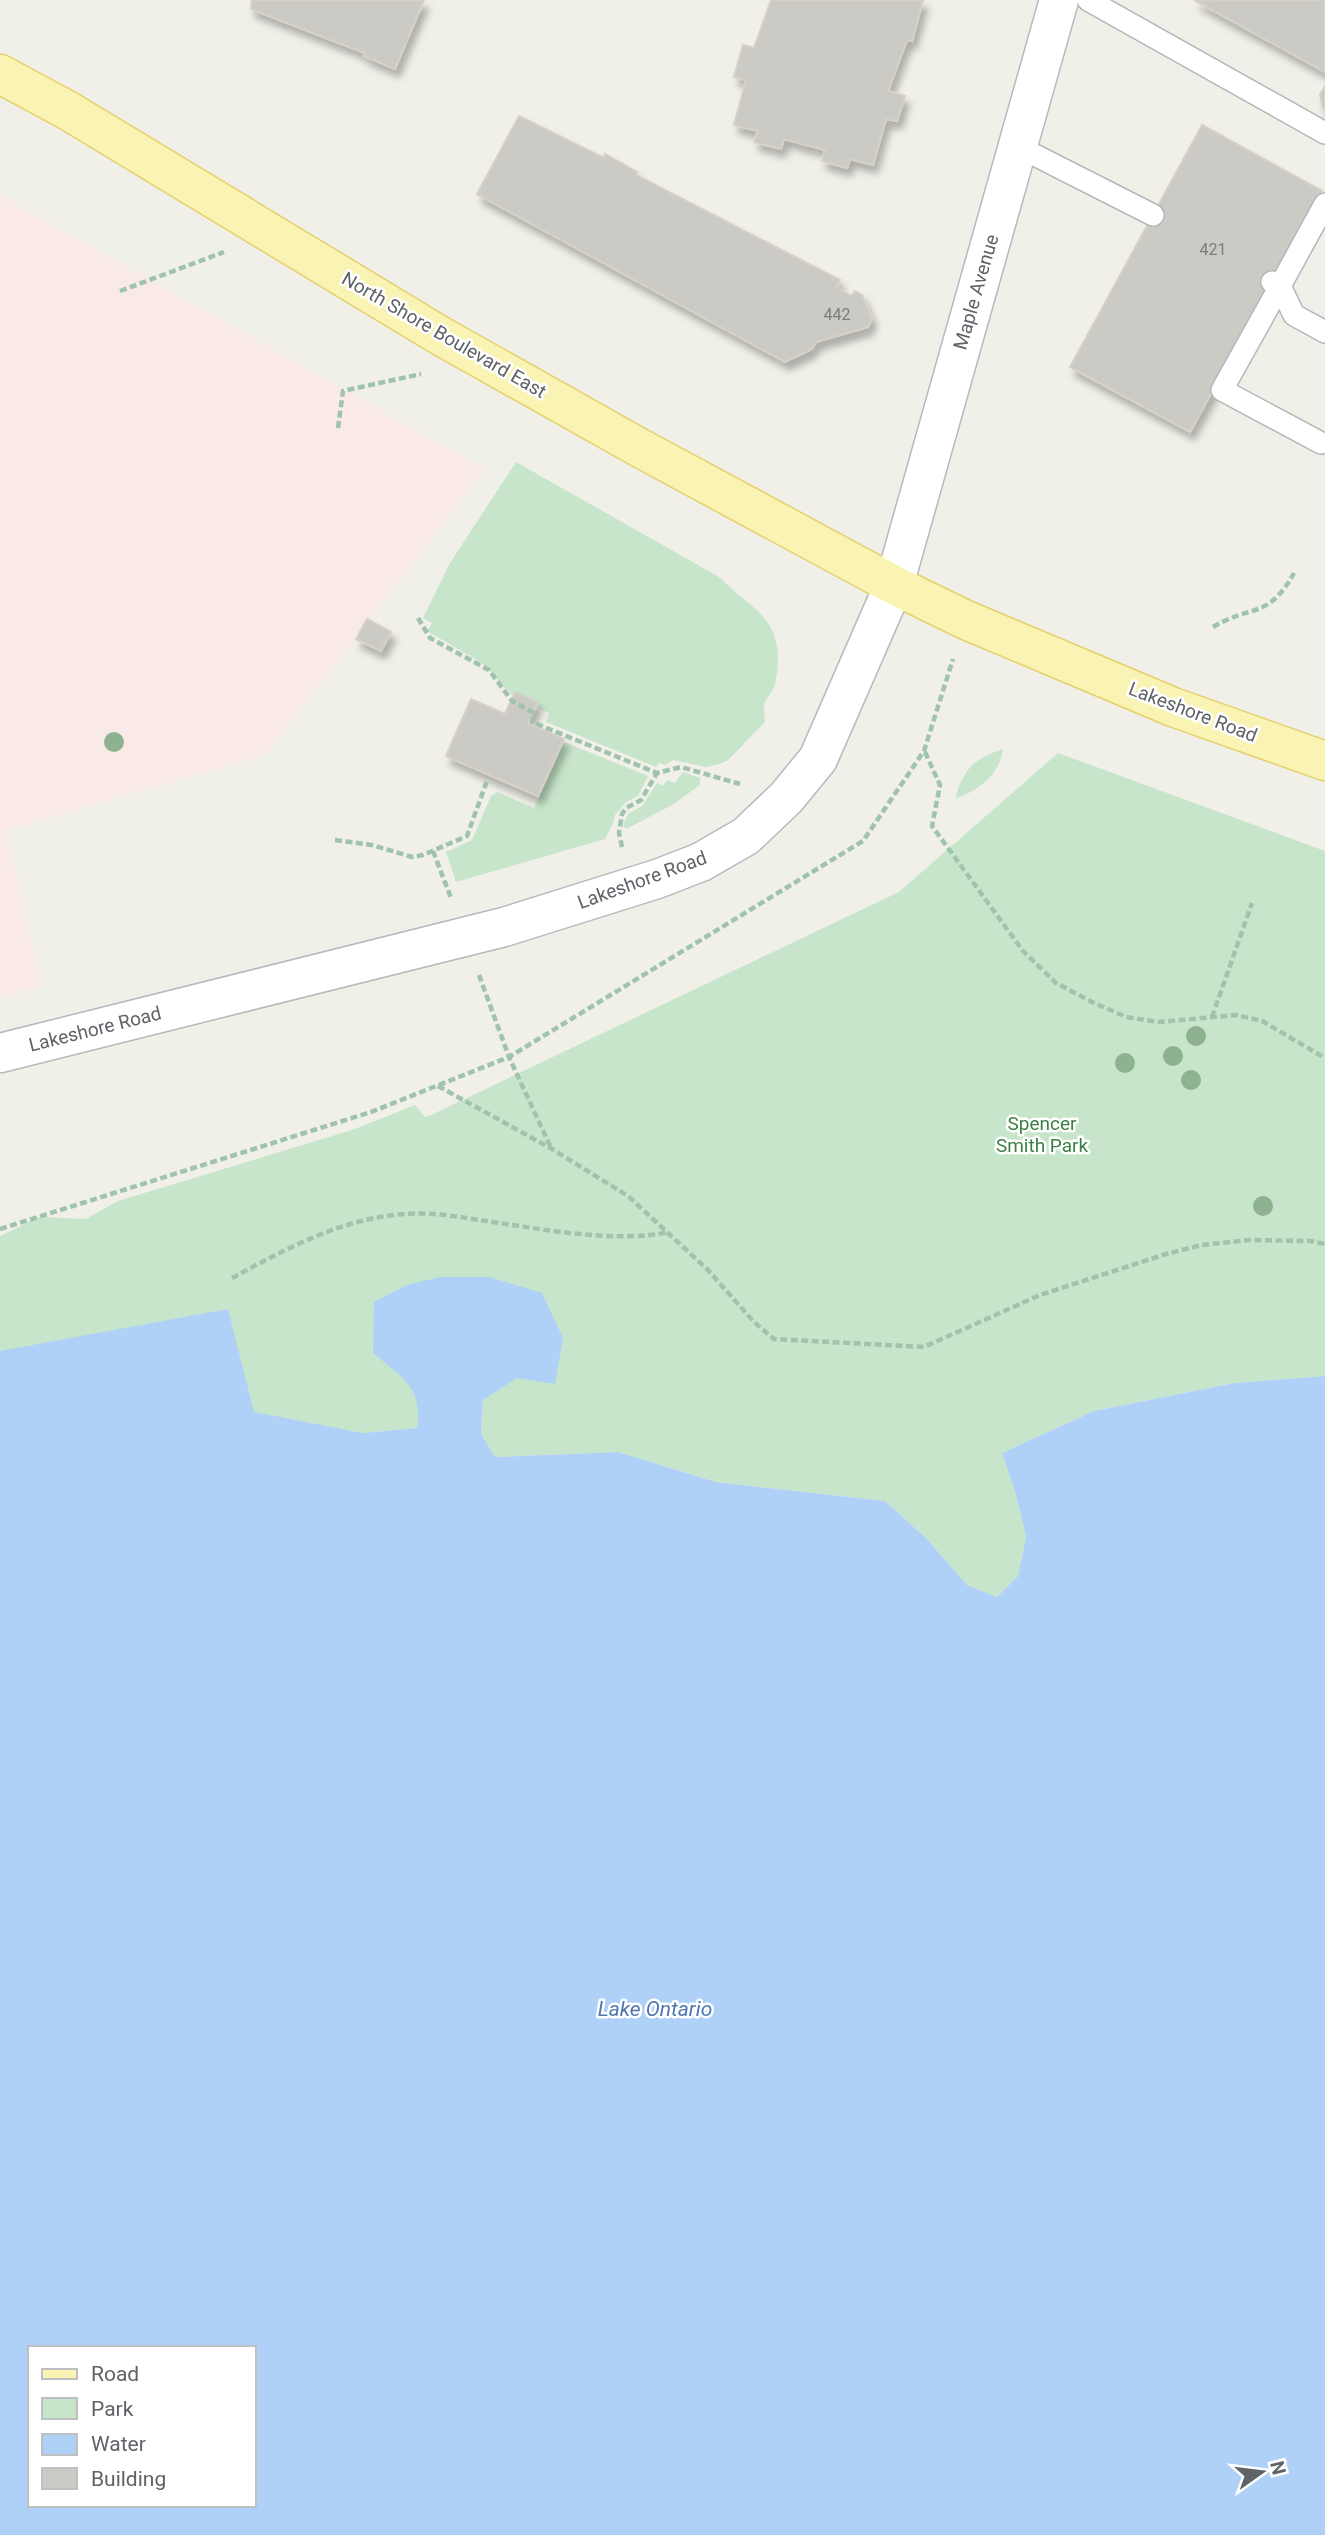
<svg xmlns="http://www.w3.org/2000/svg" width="1325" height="2535" font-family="Roboto,sans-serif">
<defs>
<filter id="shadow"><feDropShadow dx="4.5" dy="8" stdDeviation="3.5" flood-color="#0004"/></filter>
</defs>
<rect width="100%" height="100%" fill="#f0efe8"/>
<path fill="#faeae7" d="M0 195 485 469 265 755 7 830 42 986 0 998Z"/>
<g fill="#c7e5ca">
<path d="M516 462 719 577C755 613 786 618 776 680 774 692 767 696 764 705 763 709 765 717 765 722L728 760 719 764 706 767 673 760 665 765 659 763 656 767 546 722 549 713 514 697 482 663 427 631 432 623 423 618 450 563Z"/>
<path d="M564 742 648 776 638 796 626 802 615 815 613 824 605 839 456 882 446 852 472 840 491 796 497 792 534 808Z"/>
<path d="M1003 749C999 776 978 790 955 799 963 769 974 759 1003 749Z"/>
<path d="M1058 753 1325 851V1376L1234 1383 1094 1411 1002 1453 1016 1495 1026 1537 1018 1576 997 1597 967 1585 927 1539 885 1501 716 1482 618 1452 495 1457 481 1434 483 1400 507 1384 406 1363 419 1404 417 1428 363 1433 0 1367V1236L39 1217 86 1219 118 1201 352 1130 415 1105 425 1117 429 1116 899 892Z"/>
<path d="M683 772 700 778V785L672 805 626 829 623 826 628 814 642 806 657 783 663 786 667 780 675 783Z"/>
</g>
<path fill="#afd1f8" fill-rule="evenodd" d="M440 1277H489L542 1293 563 1338 555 1384 517 1378 483 1400 481 1434 495 1457 618 1452 716 1482 885 1501 927 1539 967 1585 997 1597 1018 1576 1026 1537 1016 1495 1002 1453 1094 1411 1234 1383 1325 1376V2535H0V1351L228 1309 254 1412 363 1433 417 1428C423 1386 402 1378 373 1353L374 1302 407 1285ZM30 2348H254V2505H30Z"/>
<g fill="#cbcac4" stroke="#d4d1c6" stroke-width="2" filter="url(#shadow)">
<path d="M252 0H424L395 69 364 56 365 53 251 9Z"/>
<path d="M771 0H923L912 41 907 40 888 91 905 96 897 121 886 119 873 165 850 159 847 168 822 161 825 150 784 139 781 149 754 142 758 131 734 125 746 80 734 77 743 45 754 48Z"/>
<path d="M1194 0H1325V72Z"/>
<path d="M1325 86V110L1323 109 1320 95Z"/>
<path d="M519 116 604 158 605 154 637 172 636 175 840 280 836 287 851 296 855 291 862 295 872 319 868 327 816 342 812 349 785 362 477 194Z"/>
<path d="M1202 125 1322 191 1190 432 1070 367Z"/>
<path d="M367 619 391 632 381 651 356 639Z"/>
<path d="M515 692 538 702 528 723 564 739 538 796 446 756 471 699 505 714Z"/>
</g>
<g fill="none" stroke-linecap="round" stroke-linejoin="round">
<g stroke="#b5b7bb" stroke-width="24">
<g id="lane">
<path d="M1088 0 1325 133"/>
<path d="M1017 146 1153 215"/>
<path d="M1272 282 1280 286 1325 204"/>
<path d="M1280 286 1222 390 1321 443"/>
<path d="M1280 286 1294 315 1325 332"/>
</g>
</g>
<g stroke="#b6b9be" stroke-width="41">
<path id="secondary" d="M0 1053 504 927 657 879 701 862 746 836 786 798 818 759 894 585 1059 0"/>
</g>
<g stroke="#e6d06a" stroke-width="41">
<path id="primary" d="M0 74 67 110 439 335 640 448 894 585 966 620 1173 707 1325 761"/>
</g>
<g stroke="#9fc3ad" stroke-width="4.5" stroke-dasharray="7 3.5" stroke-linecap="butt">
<path d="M120 291 224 252"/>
<path d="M338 428 343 391 421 374"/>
<path d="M418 618 430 638 489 670 512 701 534 713 532 722 657 773 681 767 740 784"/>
<path d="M1213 627C1251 604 1268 620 1294 573"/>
<path d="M925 752 940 785 932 826 1023 951 1056 983 1092 1002 1126 1017 1159 1022 1236 1015 1262 1021 1325 1058"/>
<path d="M335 840 372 845 412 857 423 855 467 836 488 778"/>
<path d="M622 847 619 833 622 814 626 808 641 800 657 773"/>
<path d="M433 851 451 898"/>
<path d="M479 975 509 1057 551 1148"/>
<path d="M1212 1017 1252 903"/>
<path d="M438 1086 552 1149 628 1196 708 1270 754 1322 774 1339 924 1347 1040 1295 1166 1254 1202 1245 1249 1240 1310 1241 1325 1244"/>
<path d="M0 1229 371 1112 509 1057 863 841 924 751 953 659"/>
<path d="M232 1278C286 1249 342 1218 405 1214 429 1212 455 1216 479 1220 536 1228 613 1244 669 1232"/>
</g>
<use href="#lane" stroke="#fff" stroke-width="21"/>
<use href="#secondary" stroke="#fff" stroke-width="38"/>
<use href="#primary" stroke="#f9f4b4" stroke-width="38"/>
</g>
<g fill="#8db28f">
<circle cx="114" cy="742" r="10"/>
<circle cx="1196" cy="1036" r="10"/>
<circle cx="1173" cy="1056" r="10"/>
<circle cx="1125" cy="1063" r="10"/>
<circle cx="1191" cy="1080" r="10"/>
<circle cx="1263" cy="1206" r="10"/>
</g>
<g text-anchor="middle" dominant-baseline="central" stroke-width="5" stroke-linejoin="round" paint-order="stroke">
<g font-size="16" fill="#7a7c7e">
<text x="1213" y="249">421</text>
<text x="837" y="314">442</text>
</g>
<g font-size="19" fill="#5f6267" stroke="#fff">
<text transform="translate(976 292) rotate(-74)">Maple Avenue</text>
<text transform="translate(444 335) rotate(30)">North Shore Boulevard East</text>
<text transform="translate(1193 712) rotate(21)">Lakeshore Road</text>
<text transform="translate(642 880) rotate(-20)">Lakeshore Road</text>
<text transform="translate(95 1029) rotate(-14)">Lakeshore Road</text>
</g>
<g font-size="19" fill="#3c8046" stroke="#fff">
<text x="1042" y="1123">Spencer<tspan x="1042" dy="22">Smith Park</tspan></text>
</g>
<g font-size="21" font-style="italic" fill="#5076b2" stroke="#fff">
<text x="655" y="2009">Lake Ontario</text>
</g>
</g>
<rect x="28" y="2346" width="228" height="161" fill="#ffffff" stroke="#bfc0c2" stroke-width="2"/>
<rect x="42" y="2369" width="35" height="10" fill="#f9f4b4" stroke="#bfc0c2" stroke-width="2"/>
<text x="91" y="2381" font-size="21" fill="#5f6267">Road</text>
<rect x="42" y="2398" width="35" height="21" fill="#c7e5ca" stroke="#bfc0c2" stroke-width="2"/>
<text x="91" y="2416" font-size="21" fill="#5f6267">Park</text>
<rect x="42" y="2434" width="35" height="21" fill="#afd1f8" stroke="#bfc0c2" stroke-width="2"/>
<text x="91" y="2451" font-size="21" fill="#5f6267">Water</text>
<rect x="42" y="2468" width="35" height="21" fill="#cbcac4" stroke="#bfc0c2" stroke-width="2"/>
<text x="91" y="2486" font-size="21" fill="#5f6267">Building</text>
<g transform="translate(1262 2472) rotate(76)" stroke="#ffffff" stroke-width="5" paint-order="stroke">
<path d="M0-5L12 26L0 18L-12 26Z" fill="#5f6267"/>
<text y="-10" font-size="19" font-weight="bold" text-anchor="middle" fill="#5f6267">N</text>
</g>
</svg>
